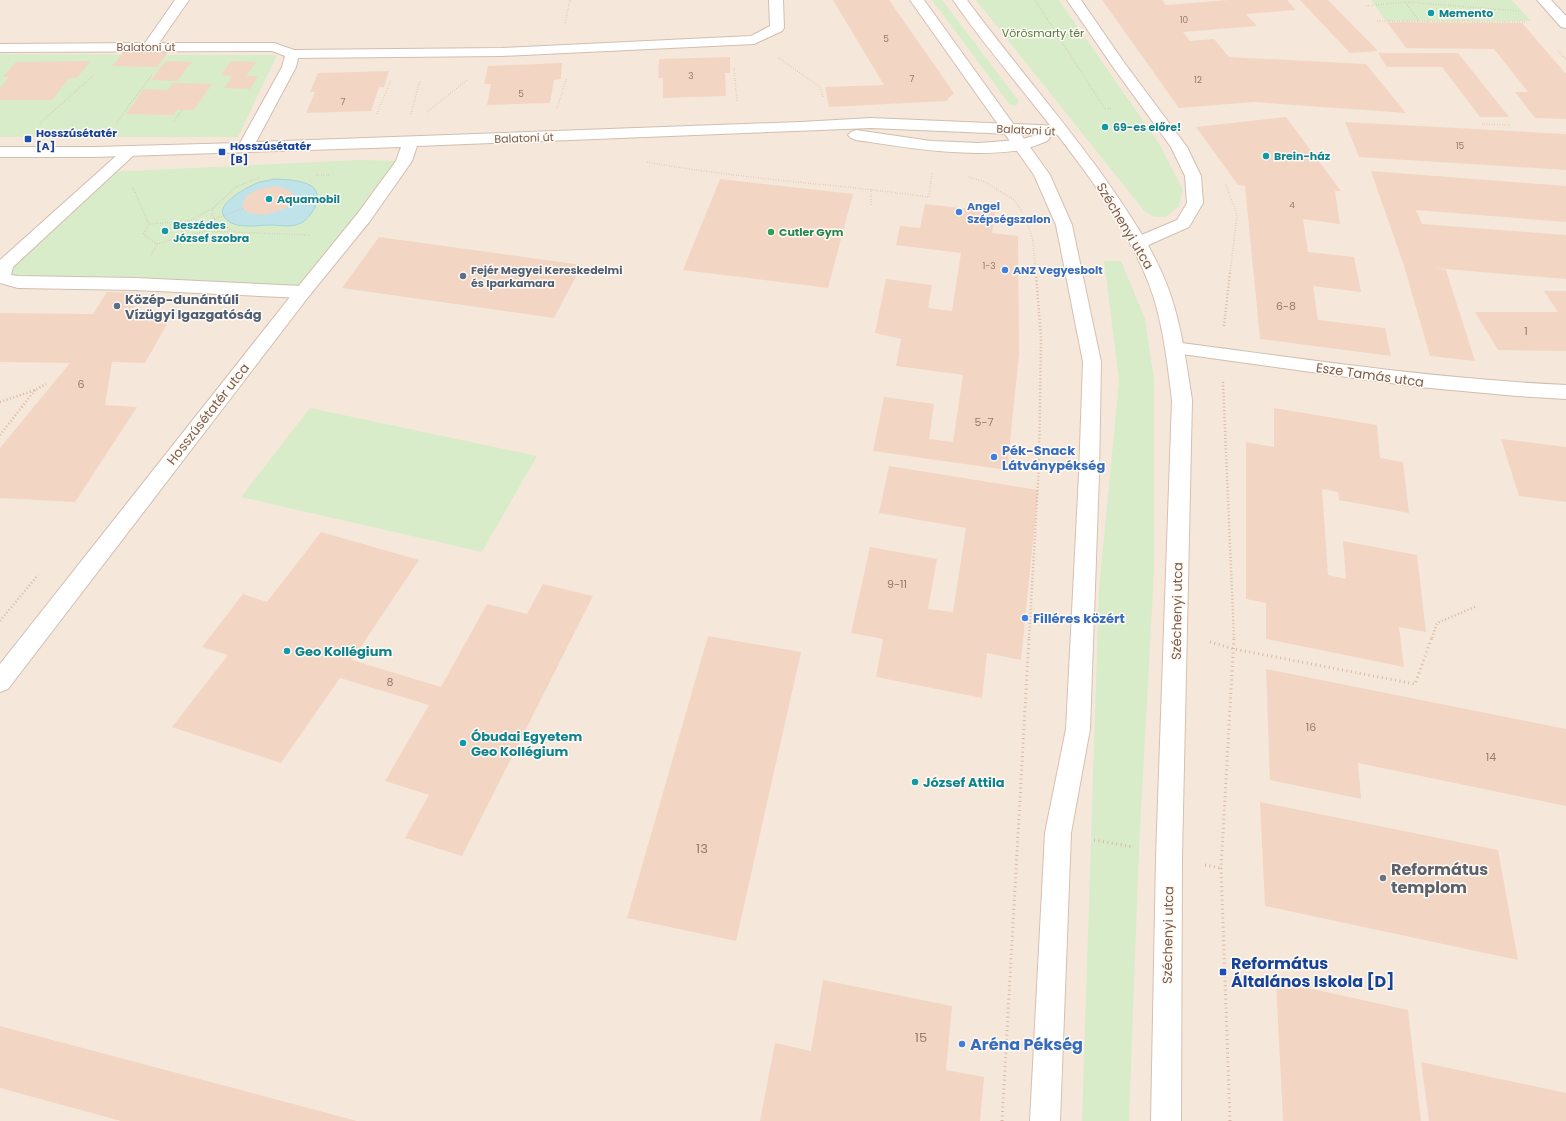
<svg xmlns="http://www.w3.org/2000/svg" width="1566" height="1121" font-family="Poppins,sans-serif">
<rect width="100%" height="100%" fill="#fdf6ec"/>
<rect fill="#f5e8da" x="0" y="0" width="1566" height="1121"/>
<g fill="#d8ecc9">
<path d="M932 0H942L1019 101 1016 106 1010 105Z"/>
<path d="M976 0H1059L1160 145 1183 190 1179 206 1166 217H1154L1145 212Z"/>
<path d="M1371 0H1512L1531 21H1386Z"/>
<path d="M0 54 277 55 238 137H0Z"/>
<path d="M358 160 404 161 303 292 1 278 107 172Z"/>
<path d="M1104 261H1121L1145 319 1154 380V571L1139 849 1129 1121H1082L1099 589 1119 381Z"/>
<path d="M310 408 537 456 482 552 241 497Z"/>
</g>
<path fill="#bfe3e8" stroke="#a5d3da" d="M275 179C292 180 327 180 315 207 312 213 307 220 301 223 291 228 282 225 271 225 258 225 229 231 223 214 218 202 251 185 260 182 265 181 270 180 275 179Z"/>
<g fill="#f3d5c3">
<path d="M833 0H889L954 93 946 101 829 107 825 87 884 85Z"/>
<path d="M1102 0H1162L1166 5 1229 0H1287L1296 10 1246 14 1257 26 1183 32 1190 41 1214 39 1229 57 1366 64 1406 113 1254 102 1179 108Z"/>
<path d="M1300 0H1328L1378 51 1350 53Z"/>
<path d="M1387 22 1522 23 1566 74V119L1535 118 1515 92H1528L1494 49 1406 48Z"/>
<path d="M124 52H168L157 67 112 66Z"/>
<path d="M1378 53H1458L1509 117H1480L1442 67H1387Z"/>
<path d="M730 57V73H725L726 96 663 98V78H658L659 59Z"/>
<path d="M90 61 77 78H69L52 100H0V88L9 77H3L16 62Z"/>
<path d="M166 61 192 62 177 81 151 80Z"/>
<path d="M231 61 256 62 246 76H258L250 89 224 88 233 76 221 75Z"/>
<path d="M562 63 561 79 554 80 550 103 487 105 491 84H484L488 66Z"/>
<path d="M389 71 384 87H379L371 111 306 113 315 92H310L318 73Z"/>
<path d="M173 83 212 84 194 110H177L173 115 126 114 144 89 168 90Z"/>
<path d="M1286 117 1341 191H1335L1340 224 1303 219 1308 252 1354 257 1361 292 1313 286 1318 320 1385 328 1391 356 1260 339 1245 186 1238 185 1196 127Z"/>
<path d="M1345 122 1566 134V170L1359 157Z"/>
<path d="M1371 171 1566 186V222L1416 210 1422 224 1566 235V279L1434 268 1446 270 1475 361 1430 356 1404 266Z"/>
<path d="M720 179 853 194 828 288 683 270Z"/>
<path d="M276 186 289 190 292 193 294 197 292 202 287 207 281 210 264 215 249 213 245 210 242 206 246 196 259 189Z"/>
<path d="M925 204 995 212 992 233 1018 236 1019 355 1007 470 873 451 884 397 934 404 929 439 953 442 963 375 896 366 901 339 875 333 886 279 932 285 928 308 952 311 961 253 896 245 900 226 920 228Z"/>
<path d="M379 237 582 265 554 318 342 288Z"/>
<path d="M1544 291H1566V351L1498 350 1475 312H1558Z"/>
<path d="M107 292 143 293 130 314 172 315 145 363 112 362 105 405 137 407 75 502 0 498V448L70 363 0 362V313L93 314Z"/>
<path d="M1274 408 1377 425 1380 458 1403 462 1409 513 1339 500 1338 492 1322 489 1328 575 1346 579 1343 541 1417 555 1426 632 1399 627 1404 667 1266 639V603L1246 599V442L1274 447Z"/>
<path d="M1501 439 1566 447V502L1519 496Z"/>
<path d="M889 466 1038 490 1021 660 987 653 982 698 876 677 883 639 851 633 870 547 937 559 928 609 953 612 966 528 879 513Z"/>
<path d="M321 532 419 560 352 660 441 687 487 604 527 614 543 584 593 596 462 856 405 838 429 795 385 781 429 705 340 678 281 763 172 727 228 655 202 647 243 594 267 602Z"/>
<path d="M708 636 801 652 736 941 627 918Z"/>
<path d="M1266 669 1566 729V806L1358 763 1361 799 1270 780Z"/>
<path d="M1260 802 1498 850 1518 960 1265 906Z"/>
<path d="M823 980 952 1006 946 1070 984 1077 980 1121H760L775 1043 811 1051Z"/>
<path d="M1276 981 1408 1010 1421 1121H1283Z"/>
<path d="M0 1026 357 1121H121L0 1088Z"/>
<path d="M1421 1062 1566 1093V1121H1429Z"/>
</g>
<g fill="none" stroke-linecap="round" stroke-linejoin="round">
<g stroke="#d1beb0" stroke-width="2">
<g id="service">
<path d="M769 0H783L784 28 782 31 754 44 502 56 292 58 287 57 285 54 287 51 292 50 502 48 751 36 770 26Z"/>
<path d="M130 146 135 148 138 151 135 154 13 267 11 275 18 276 136 278 303 286 309 288 312 292 309 296 303 298 136 290 18 288 0 283V260L125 148Z"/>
</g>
</g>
<g stroke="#d1beb0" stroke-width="2">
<g id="minor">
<path d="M175 0H189L159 43H274L297 51 299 54 296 67 256 142 801 122 871 118 1061 126 1066 128 1069 131 1066 134 1048 135 1050 138 1047 141C1039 144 1030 148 1021 150 966 158 910 148 856 140L851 138 848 135 851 132 856 130 931 141 979 143 1019 140 1037 135 871 128 417 146 412 161 370 221 309 296 8 689 0 692V664L297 288 358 213 396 161 401 147 94 157H0V147H94L240 143 282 67 285 56 272 51 0 52V44L145 43Z"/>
<path d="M1067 0H1081L1123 61 1187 147 1201 176 1203 203 1189 227 1144 247 1138 248 1132 247 1130 243 1132 239 1177 220 1187 203 1185 176 1171 147 1113 67Z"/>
<path d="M1174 342C1305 359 1434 379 1566 385V399L1517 396 1419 387 1167 352 1165 348 1167 344Z"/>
</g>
</g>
<g stroke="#d1beb0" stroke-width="2">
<path id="tertiary" d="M1537 0H1551L1566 16V28L1561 27Z"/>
</g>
<g stroke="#d6c0b0" stroke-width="2">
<g id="secondary">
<path d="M910 0H924L1050 175 1072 225 1101 362 1099 474 1090 729 1071 833 1060 1121H1030L1045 833 1066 729 1079 474 1083 362 1056 225 1034 175Z"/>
<path d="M953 0H967C1012 61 1062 118 1106 180 1129 213 1152 247 1167 285 1181 321 1186 361 1192 400L1182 857 1181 1121H1151L1156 857 1172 400C1167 361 1163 321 1149 284 1109 181 1016 91 953 0Z"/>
</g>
</g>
<g stroke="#d9b8a5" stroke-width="1.5" stroke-dasharray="0.5 2" stroke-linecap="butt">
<path d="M1035 0 1105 109 1113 108"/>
<path d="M1406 3 1419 21"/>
<path d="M1366 6 1406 2 1519 11"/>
<path d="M1377 21 1525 22"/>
<path d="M565 23 570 0"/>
<path d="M1558 51 1566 59"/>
<path d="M779 58 820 87 823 97"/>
<path d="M734 68 737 101"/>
<path d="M557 108 567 77"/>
<path d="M427 112 467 80"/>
<path d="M377 114 391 80"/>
<path d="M411 114 420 80"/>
<path d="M174 121 182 110"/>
<path d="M117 122 152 75"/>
<path d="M40 123 93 76"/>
<path d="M1482 124 1510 125"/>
<path d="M647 162C740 179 835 184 929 197L932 173"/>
<path d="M316 175H329"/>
<path d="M969 177 985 182 1014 200 1023 213"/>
<path d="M1226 185 1237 215 1230 274"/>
<path d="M133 188 149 224"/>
<path d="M871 189V206"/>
<path d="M213 208 212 217 219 223 234 231"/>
<path d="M214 219 244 208"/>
<path d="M1026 219 1033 241 1036 274"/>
<path d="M180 237 207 231 310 235"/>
<path d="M157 244 143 234 149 224 188 221"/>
<path d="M151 255 157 244 180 237 189 221 213 208 236 187 260 177"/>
</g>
<g stroke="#d9b8a5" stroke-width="2.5" stroke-dasharray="1 2.5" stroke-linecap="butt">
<path d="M1224 326 1230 273"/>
<path d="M1223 382 1234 638"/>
<path d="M0 402 35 390 46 384"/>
<path d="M0 435 35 390"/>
<path d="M0 621 38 575"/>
<path d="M1029 638 1039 465 1041 339 1036 273"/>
<path d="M1432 638 1437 623 1477 606"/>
</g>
<g stroke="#d9b8a5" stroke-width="3" stroke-dasharray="1 3.5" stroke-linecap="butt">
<path d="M1210 642 1234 649 1415 684 1432 637"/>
<path d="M1094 840 1133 847"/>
<path d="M1205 865 1221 868"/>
<path d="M1002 1121 1029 637"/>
<path d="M1230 1121 1221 868 1234 637"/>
</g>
<use href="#service" fill="#fff" fill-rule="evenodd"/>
<use href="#minor" fill="#fff" fill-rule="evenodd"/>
<use href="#tertiary" fill="#fff" fill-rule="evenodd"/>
<use href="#secondary" fill="#fff" fill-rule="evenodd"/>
</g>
<g fill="#0f9aa8" stroke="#fffaf3" stroke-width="1.5">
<circle cx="1431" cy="13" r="4"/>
<circle cx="1105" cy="127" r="4"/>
<circle cx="1266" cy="156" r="4"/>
<circle cx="269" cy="199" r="4"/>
<circle cx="165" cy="231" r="4"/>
<circle cx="287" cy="651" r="4"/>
<circle cx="463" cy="743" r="4"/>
<circle cx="915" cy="782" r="4"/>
</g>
<g fill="#1a4fb4" stroke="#fffaf3" stroke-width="1.5">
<rect x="24" y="135" width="8" height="8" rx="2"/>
<rect x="218" y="148" width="8" height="8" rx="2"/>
<rect x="1219" y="968" width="8" height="8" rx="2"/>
</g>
<g fill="#3f7fe0" stroke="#fffaf3" stroke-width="1.5">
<circle cx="959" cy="212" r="4"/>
<circle cx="1005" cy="270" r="4"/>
<circle cx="994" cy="457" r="4"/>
<circle cx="1025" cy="618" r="4"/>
<circle cx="962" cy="1044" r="4"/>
</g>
<circle fill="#2e9e5b" stroke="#fffaf3" stroke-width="1.5" cx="771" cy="232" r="4"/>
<g fill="#5c6f8a" stroke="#fffaf3" stroke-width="1.5">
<circle cx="463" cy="276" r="4"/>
<circle cx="117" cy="306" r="4"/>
</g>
<circle fill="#6b7280" stroke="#fffaf3" stroke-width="1.5" cx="1383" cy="878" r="4"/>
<g text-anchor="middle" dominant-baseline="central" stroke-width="3" stroke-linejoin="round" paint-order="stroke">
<g font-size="9" fill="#987a6a">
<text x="1184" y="20">10</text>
<text x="886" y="39">5</text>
<text x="691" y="76">3</text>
<text x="912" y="79">7</text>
<text x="1198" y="80">12</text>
<text x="521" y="94">5</text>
<text x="343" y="102">7</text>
<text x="1460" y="146">15</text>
<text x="1292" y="205">4</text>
<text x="989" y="266">1-3</text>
</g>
<g font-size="11" font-weight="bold" fill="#0d838f" stroke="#fffaf3" text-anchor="start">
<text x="1439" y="13">Memento</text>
<text x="1113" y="127">69-es előre!</text>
<text x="1274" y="156">Brein-ház</text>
<text x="277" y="199">Aquamobil</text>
<text x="173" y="225">Beszédes<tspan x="173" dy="13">József szobra</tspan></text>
</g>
<g font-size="11" fill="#537a41" stroke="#fffaf3">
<text x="1043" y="33">Vörösmarty tér</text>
</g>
<g font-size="11" fill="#7a5c4d" stroke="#fffaf3">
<text x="146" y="47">Balatoni út</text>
<text transform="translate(1026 130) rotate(3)">Balatoni út</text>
<text transform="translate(524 138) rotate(-2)">Balatoni út</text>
</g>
<g font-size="11" font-weight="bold" fill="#164399" stroke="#fffaf3" text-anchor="start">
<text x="36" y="133">Hosszúsétatér<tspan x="36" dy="13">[A]</tspan></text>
<text x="230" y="146">Hosszúsétatér<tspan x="230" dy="13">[B]</tspan></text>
</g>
<g font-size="11" font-weight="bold" fill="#366cbe" stroke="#fffaf3" text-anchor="start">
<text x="967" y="206">Angel<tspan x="967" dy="13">Szépségszalon</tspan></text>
<text x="1013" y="270">ANZ Vegyesbolt</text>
</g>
<g font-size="11" font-weight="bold" fill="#27864d" stroke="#fffaf3" text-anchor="start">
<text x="779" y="232">Cutler Gym</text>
</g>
<g font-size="11" font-weight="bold" fill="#4e5e75" stroke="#fffaf3" text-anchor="start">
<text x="471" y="270">Fejér Megyei Kereskedelmi<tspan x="471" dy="13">és Iparkamara</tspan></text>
</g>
<g font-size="11" fill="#987a6a">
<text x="1286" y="306">6-8</text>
<text x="1526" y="331">1</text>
<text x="81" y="384">6</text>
<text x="984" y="422">5-7</text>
<text x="897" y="584">9-11</text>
<text x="390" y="682">8</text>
<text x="1311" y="727">16</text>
<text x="1491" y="757">14</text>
</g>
<g font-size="13" fill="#7a5c4d" stroke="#fffaf3">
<text transform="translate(1125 226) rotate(59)">Széchenyi utca</text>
<text transform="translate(1370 375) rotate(8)">Esze Tamás utca</text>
<text transform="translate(208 414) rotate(-52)">Hosszúsétatér utca</text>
<text transform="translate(1177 611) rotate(-89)">Széchenyi utca</text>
<text transform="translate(1168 935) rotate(-89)">Széchenyi utca</text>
</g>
<g font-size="13" font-weight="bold" fill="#4e5e75" stroke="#fffaf3" text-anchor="start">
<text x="125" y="299">Közép-dunántúli<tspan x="125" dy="15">Vízügyi Igazgatóság</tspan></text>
</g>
<g font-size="13" font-weight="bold" fill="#366cbe" stroke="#fffaf3" text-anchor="start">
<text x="1002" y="450">Pék-Snack<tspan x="1002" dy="15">Látványpékség</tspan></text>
<text x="1033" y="618">Filléres közért</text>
</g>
<g font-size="13" font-weight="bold" fill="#0d838f" stroke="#fffaf3" text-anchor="start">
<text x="295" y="651">Geo Kollégium</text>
<text x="471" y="736">Óbudai Egyetem<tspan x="471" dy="15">Geo Kollégium</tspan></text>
<text x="923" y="782">József Attila</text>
</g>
<g font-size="13" fill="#987a6a">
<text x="702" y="848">13</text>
<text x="921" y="1037">15</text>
</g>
<g font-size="16" font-weight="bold" fill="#5b616d" stroke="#fffaf3" text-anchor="start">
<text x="1391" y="869">Református<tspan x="1391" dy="18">templom</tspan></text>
</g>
<g font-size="16" font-weight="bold" fill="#164399" stroke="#fffaf3" text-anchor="start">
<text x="1231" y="963">Református<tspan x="1231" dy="18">Általános Iskola [D]</tspan></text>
</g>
<g font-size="16" font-weight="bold" fill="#366cbe" stroke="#fffaf3" text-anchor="start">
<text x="970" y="1044">Aréna Pékség</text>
</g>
</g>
</svg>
